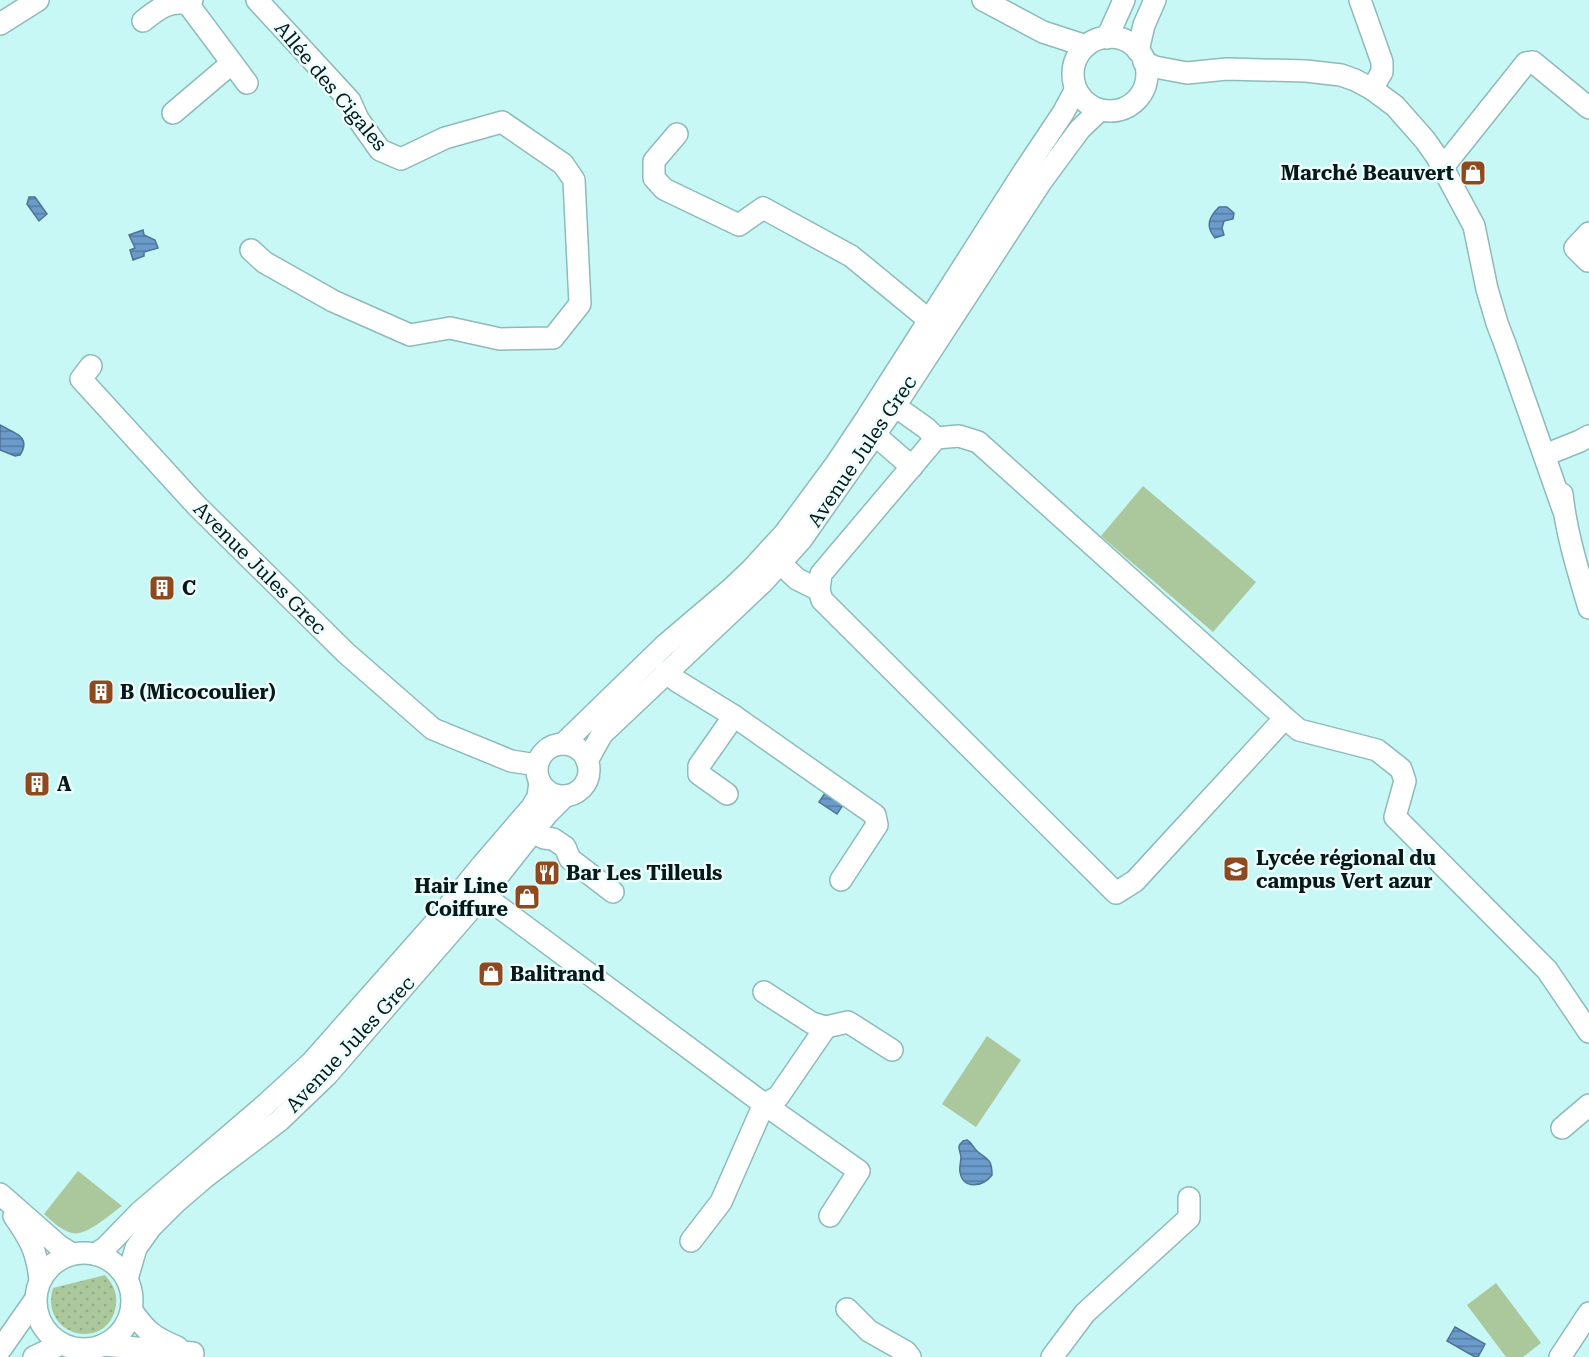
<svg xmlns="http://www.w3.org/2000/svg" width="1589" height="1357" font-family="'Roboto Serif',serif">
<defs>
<pattern id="grass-dots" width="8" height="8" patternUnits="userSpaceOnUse" patternTransform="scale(1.5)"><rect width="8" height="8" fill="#abc79c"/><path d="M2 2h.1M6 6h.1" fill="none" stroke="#92aa86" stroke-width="1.8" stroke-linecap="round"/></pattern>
<pattern id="water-rules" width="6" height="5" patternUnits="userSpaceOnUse" patternTransform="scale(1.5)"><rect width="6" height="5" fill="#6b9bca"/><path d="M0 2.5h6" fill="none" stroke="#567da3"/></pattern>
</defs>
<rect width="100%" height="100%" fill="#c8f8f5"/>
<path fill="url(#grass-dots)" d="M105 1275C114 1285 119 1296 115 1310 104 1352 39 1335 53 1288Z"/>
<g fill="#abc79c">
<path d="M1143 486 1256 582 1213 632 1101 536Z"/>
<path d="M987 1036 1021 1060 976 1127 942 1104Z"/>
<path d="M78 1171 122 1206C110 1214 86 1237 72 1233 61 1230 53 1222 44 1214Z"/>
<path d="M1496 1283 1541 1343 1523 1357H1506L1467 1305Z"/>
</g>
<g fill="url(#water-rules)" stroke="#4d7494" stroke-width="1.5">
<path d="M29 197H35L47 214 39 221 27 204Z"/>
<path d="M1219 207H1227L1234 213 1233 219 1224 221 1222 228 1224 235 1215 238C1205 226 1209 217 1219 207Z"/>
<path d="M143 230 144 235 155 240 158 248 144 252V256L133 260 130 250 135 248 129 235Z"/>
<path d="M0 425C14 433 32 436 20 455L15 456 0 450Z"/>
<path d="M825 793 843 805 837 814 819 802Z"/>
<path d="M967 1140C972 1143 973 1147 977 1151 987 1160 992 1158 992 1175 983 1187 963 1190 960 1172 959 1167 961 1162 961 1157 960 1149 956 1147 963 1141Z"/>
<path d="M1455 1327 1485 1344 1478 1357H1475L1447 1341Z"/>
</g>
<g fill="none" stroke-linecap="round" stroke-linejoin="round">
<g stroke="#8dbbb9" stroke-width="24">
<g id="minor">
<path d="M192 0 188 4 247 83"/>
<path d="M983 0 1043 32 1086 46"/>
<path d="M1360 0 1382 62V72L1372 89"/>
<path d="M143 21C158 9 169 0 188 4"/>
<path d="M0 24 38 0"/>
<circle cx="1110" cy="74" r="37"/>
<path d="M1107 38 1124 0"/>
<path d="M1138 51 1144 25 1155 0"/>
<path d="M1144 62 1155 67 1187 73 1227 69 1306 71 1341 75 1355 80 1372 89 1395 106 1425 140 1437 157 1474 226 1487 289 1497 323 1505 344 1563 509"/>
<path d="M173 113 232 63"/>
<path d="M677 134 654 161V178L664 189 739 225 763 208 851 256 929 320"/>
<path d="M1443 167 1526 63 1533 62 1589 108"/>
<path d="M251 250 264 262 333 301 410 335 450 328 500 339 553 338 580 304 574 180 563 164 502 122 445 138 401 159 380 150 358 119 350 101 257 0"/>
<path d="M1588 261 1575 248 1589 233"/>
<path d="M91 366 81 379 197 506 346 653 433 729 511 761 537 765"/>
<path d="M895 406 926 428 936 438"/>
<path d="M875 435 912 467"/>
<path d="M1555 451 1580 441 1589 436"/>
<path d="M1562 494C1566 532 1578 571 1589 608"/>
<path d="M781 564 797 579 819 590"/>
<path d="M666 672 677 681 734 716 875 815 877 825 841 880"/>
<path d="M1285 718 1135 881 1116 893 822 600 819 590 821 574 936 438 959 436 978 442 1285 718 1299 730 1377 750 1401 769 1405 781 1395 817 1547 970 1589 1032"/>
<path d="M563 744 664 646 731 589 751 570 785 533 836 464 866 419 1023 173 1063 113 1076 89"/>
<circle cx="563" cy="770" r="26"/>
<path d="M587 761 602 734 764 581 801 540 895 406 1041 182 1080 129 1100 110"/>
<path d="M727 794 699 774V766L734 716"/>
<path d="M533 832 544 838 553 839 565 847 570 859 613 892"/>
<path d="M483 895 764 1104 721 1202 691 1241"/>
<path d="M764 992 812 1023 826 1027 848 1022 892 1050"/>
<path d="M826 1027 778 1097 764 1104 859 1171 830 1216"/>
<path d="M1562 1128 1589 1105"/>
<path d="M0 1194 58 1245 72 1254"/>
<path d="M14 1216C30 1239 37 1251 40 1280"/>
<circle cx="84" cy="1301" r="48"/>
<path d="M95 1254 105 1248 140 1212 265 1105 312 1062 434 924 483 864 532 807 538 797 540 782"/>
<path d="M127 1279 136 1248 151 1227 175 1203 204 1178 279 1121 327 1075 483 895 547 814 565 796"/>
<path d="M847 1309 869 1331 906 1352 910 1357"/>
<path d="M132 1311C146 1331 153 1337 177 1347"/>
<path d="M103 1345 193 1353"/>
<path d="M0 1350 35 1300"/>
<path d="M34 1357 61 1344"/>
<path d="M1052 1357 1085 1313 1189 1218V1198"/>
<path d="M1560 1357 1589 1313"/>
</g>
</g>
<use href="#minor" stroke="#fff" stroke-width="21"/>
</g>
<defs>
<g id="shop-square" transform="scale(1.35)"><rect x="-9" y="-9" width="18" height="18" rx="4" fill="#8e491e" stroke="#ecfefd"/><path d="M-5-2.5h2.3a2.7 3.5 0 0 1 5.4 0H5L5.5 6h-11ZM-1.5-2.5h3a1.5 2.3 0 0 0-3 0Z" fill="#fff"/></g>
<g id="building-square" transform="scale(1.35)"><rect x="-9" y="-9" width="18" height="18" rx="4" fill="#8e491e" stroke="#ecfefd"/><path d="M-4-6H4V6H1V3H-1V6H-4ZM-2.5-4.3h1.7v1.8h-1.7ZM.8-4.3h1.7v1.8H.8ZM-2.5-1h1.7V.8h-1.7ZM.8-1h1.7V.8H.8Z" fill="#fff"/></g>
<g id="school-square" transform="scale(1.35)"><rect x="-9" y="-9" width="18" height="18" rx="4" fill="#8e491e" stroke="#ecfefd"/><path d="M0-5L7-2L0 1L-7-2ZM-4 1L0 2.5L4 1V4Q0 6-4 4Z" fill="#fff"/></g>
<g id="restaurant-square" transform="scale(1.35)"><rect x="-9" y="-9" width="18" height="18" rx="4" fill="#8e491e" stroke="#ecfefd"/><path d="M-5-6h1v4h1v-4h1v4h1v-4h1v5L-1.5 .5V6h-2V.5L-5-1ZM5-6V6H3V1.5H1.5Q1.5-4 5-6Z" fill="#fff"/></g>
</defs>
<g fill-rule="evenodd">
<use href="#shop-square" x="1473" y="173"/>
<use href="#building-square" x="162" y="588"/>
<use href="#building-square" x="101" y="692"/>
<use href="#building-square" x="37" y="784"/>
<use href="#school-square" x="1236" y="869"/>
<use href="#restaurant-square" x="547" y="873"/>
<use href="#shop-square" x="527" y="897"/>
<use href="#shop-square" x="491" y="974"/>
</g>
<g text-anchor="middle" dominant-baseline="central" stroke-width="5" stroke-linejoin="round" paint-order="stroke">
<g font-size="20" fill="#061817" stroke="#ecfefd">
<text transform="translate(331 86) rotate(50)">Allée des Cigales</text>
<text transform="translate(862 451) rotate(-56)">Avenue Jules Grec</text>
<text transform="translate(260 568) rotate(45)">Avenue Jules Grec</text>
<text transform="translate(350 1044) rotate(-47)">Avenue Jules Grec</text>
</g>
<g font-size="20" font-weight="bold" fill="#061817" stroke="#ecfefd" text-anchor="start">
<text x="1454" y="173" text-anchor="end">Marché Beauvert</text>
<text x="182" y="588">C</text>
<text x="120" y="692">B (Micocoulier)</text>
<text x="57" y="784">A</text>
<text x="1256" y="858">Lycée régional du<tspan x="1256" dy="23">campus Vert azur</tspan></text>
<text x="566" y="873">Bar Les Tilleuls</text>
<text x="508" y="886" text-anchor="end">Hair Line<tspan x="508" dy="23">Coiffure</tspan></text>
<text x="510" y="974">Balitrand</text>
</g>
</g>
</svg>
